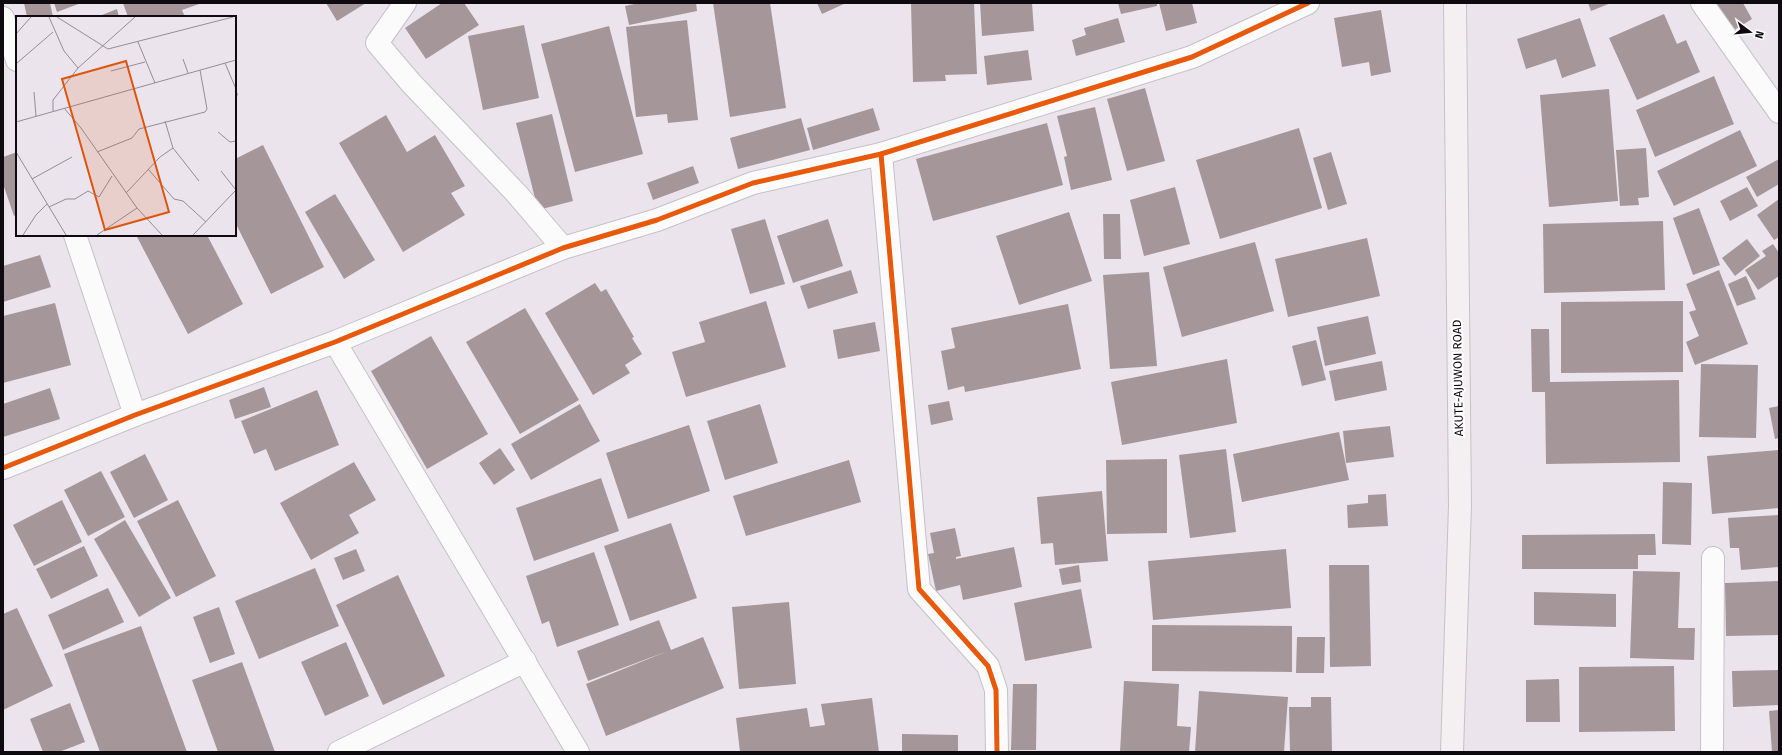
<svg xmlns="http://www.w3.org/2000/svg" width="1782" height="755" font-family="'Fira Sans',sans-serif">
<rect width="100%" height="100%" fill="#ebe4ed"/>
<g fill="#a59699">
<path d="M24 3H50L53 17H27Z"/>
<path d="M54 3H81L57 12Z"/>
<path d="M123 3H202L182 10 185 17H128Z"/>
<path d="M326 3H366L337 21Z"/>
<path d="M442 3H464L479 25 426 59 405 28Z"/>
<path d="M639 3H696L697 11 629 25 625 6Z"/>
<path d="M713 3H770L786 108 730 117Z"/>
<path d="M817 3H846L822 14Z"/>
<path d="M911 3H974L977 74 945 75 946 81 913 82Z"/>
<path d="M980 3H1032L1034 31 982 36Z"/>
<path d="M1118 3H1157V6L1121 14Z"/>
<path d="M1159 3H1192L1197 23 1166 31Z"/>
<path d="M1588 3H1611L1591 11Z"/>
<path d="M1715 3H1743L1752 19 1731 32Z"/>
<path d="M117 9 119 17H97Z"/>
<path d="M1381 10 1391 72 1371 76 1369 62 1342 67 1334 18Z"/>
<path d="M1664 14 1677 44 1686 40 1700 72 1637 100 1609 38Z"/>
<path d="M1118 18 1125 42 1076 56 1072 40 1086 35 1084 28Z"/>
<path d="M1580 18 1596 66 1562 78 1556 59 1526 69 1517 39Z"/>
<path d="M687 20 698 120 668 123 667 114 636 117 626 27Z"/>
<path d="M524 25 539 98 483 110 468 36Z"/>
<path d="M609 26 643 154 575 172 541 44Z"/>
<path d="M1028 50 1032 80 987 85 984 56Z"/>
<path d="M1714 76 1734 124 1655 157 1636 110Z"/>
<path d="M235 86 238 95 235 97Z"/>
<path d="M1145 88 1165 161 1127 171 1107 99Z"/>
<path d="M1609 89 1618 201 1549 207 1540 95Z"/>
<path d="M1095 107 1112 180 1071 190 1064 157 1067 156 1057 116Z"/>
<path d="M873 108 880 130 813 150 807 128Z"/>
<path d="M552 114 573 201 538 210 516 123Z"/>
<path d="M386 115 407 152 435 135 465 186 451 193 465 215 403 252 339 143Z"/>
<path d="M801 118 810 150 738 169 730 138Z"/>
<path d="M1047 123 1063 185 933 221 916 159Z"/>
<path d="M1299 128 1322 208 1220 239 1196 160Z"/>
<path d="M1740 130 1757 166 1674 206 1657 171Z"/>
<path d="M263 145 324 267 271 294 235 222V159Z"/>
<path d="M1646 148 1649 197 1638 198 1639 205 1620 206 1616 150Z"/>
<path d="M17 152V214L14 216 3 184V157Z"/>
<path d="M1331 152 1347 204 1328 210 1313 158Z"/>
<path d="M1779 159V184L1757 197 1746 177Z"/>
<path d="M693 166 699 183 653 200 647 183Z"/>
<path d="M1175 187 1190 244 1144 256 1130 200Z"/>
<path d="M1747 187 1758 206 1730 221 1720 201Z"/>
<path d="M335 194 375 260 344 279 305 212Z"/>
<path d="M1779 199V237L1774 240 1757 215Z"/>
<path d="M1699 208 1720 265 1693 275 1673 218Z"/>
<path d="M1069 212 1092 281 1019 305 996 236Z"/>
<path d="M1103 214H1120L1121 259H1104Z"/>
<path d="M765 219 785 284 750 294 731 229Z"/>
<path d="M828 219 843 266 793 283 777 236Z"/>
<path d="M1663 221 1665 290 1544 293 1543 224Z"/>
<path d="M136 235H207L243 304 188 334Z"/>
<path d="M1367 238 1380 296 1288 317 1275 259Z"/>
<path d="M1747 239 1760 256 1735 276 1722 258Z"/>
<path d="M1255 242 1274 311 1182 337 1163 267Z"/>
<path d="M1773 244 1779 253V276L1758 290 1745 270 1766 256 1762 251Z"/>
<path d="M40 255 51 287 3 302V266Z"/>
<path d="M851 270 858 293 808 309 800 286Z"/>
<path d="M1719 270 1748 344 1695 365 1686 342 1699 336 1689 312 1696 310 1686 284Z"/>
<path d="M1149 272 1157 366 1110 369 1103 275Z"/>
<path d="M1746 276 1756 299 1737 306 1728 284Z"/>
<path d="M595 283 601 292 606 289 634 337 632 338 642 354 625 365 630 373 593 395 545 313Z"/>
<path d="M766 301 786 367 686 397 672 352 705 342 699 322Z"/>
<path d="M1683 301V372L1561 373V302Z"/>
<path d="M55 303 71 365 3 383V316Z"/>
<path d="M1068 304 1081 369 965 392 964 386 948 390 941 351 955 348 951 328Z"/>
<path d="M525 308 579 400 520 434 466 342Z"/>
<path d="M1368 316 1376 354 1325 366 1317 327Z"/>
<path d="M875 322 880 351 838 359 833 330Z"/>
<path d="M1531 329H1549L1550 382 1679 380 1680 462 1546 464 1545 392H1532Z"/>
<path d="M431 336 488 434 427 469 371 371Z"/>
<path d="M1316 340 1326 380 1302 386 1292 346Z"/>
<path d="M1227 359 1237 423 1122 445 1111 382Z"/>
<path d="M1382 361 1387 390 1335 401 1329 371Z"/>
<path d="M1701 364 1758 365 1756 438 1699 437Z"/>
<path d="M264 387 271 407 235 419 229 400Z"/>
<path d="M50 388 60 419 3 437V404Z"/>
<path d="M317 390 339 445 275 471 266 449 254 454 241 421Z"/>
<path d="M949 401 953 420 931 425 928 405Z"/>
<path d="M580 404 600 441 531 480 511 444Z"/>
<path d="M760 404 778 463 725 480 707 421Z"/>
<path d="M1779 406V438L1775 439 1769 408Z"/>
<path d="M689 425 710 491 628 519 606 453Z"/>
<path d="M1390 426 1394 457 1346 463 1343 431Z"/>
<path d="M1339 432 1349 480 1242 502 1233 454Z"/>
<path d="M500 448 515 470 494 485 479 463Z"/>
<path d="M1226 449 1236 532 1190 538 1179 455Z"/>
<path d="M1779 450V508L1712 514 1707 456Z"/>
<path d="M145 454 168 500 134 518 110 472Z"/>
<path d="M1167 459V533L1107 534 1106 460Z"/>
<path d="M849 460 861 502 746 536 733 496Z"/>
<path d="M354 462 376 500 349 515 359 533 311 560 280 503Z"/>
<path d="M101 471 125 517 88 536 64 490Z"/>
<path d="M601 478 619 531 534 561 516 508Z"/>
<path d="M1663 482 1692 483 1691 545 1662 544Z"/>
<path d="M1102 491 1108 561 1055 565 1053 543 1041 544 1037 497Z"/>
<path d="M1386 494 1388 526 1348 528 1347 505 1368 503V495Z"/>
<path d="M62 500 82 542 34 566 13 525Z"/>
<path d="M178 500 216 576 176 597 137 521Z"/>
<path d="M1779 515V567L1741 570 1739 548H1730L1728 518Z"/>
<path d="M125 520 171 598 139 617 94 539Z"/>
<path d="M671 523 697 598 630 621 604 546Z"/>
<path d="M955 528 961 556 956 557V559L1014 547 1022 587 963 600 960 585 936 591 928 554 934 553 930 533Z"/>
<path d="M1655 534 1656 555H1638V569H1522V535Z"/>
<path d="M84 546 98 576 51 599 36 569Z"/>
<path d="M356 549 365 571 343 580 334 558Z"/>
<path d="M1286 549 1291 608 1153 620 1148 561Z"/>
<path d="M594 552 619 625 557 647 549 621 542 624 526 576Z"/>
<path d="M1079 565 1081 582 1062 585 1059 569Z"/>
<path d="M1329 565H1369L1371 666 1330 667Z"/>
<path d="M315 568 339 626 259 659 235 601Z"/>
<path d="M1633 571 1680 572 1678 628H1695L1694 660 1630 658Z"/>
<path d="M398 575 445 676 383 705 336 605Z"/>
<path d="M1779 581V635L1726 636 1725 583Z"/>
<path d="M108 588 124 622 63 650 48 615Z"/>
<path d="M1081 589 1092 648 1025 661 1014 603Z"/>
<path d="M1534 592 1616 594V627L1534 625Z"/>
<path d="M789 602 796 684 739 689 732 607Z"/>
<path d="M219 607 235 654 210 663 193 617Z"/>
<path d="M17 608 53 686 3 710V614Z"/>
<path d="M659 620 671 650 703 637 724 688 606 736 586 684 668 651 588 681 577 651Z"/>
<path d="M1152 625 1292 626V672L1152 671Z"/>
<path d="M141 626 187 752H100L64 654Z"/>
<path d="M1297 637H1325L1324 673H1296Z"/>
<path d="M346 642 369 696 325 716 301 662Z"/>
<path d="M242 662 275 752H218L192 680Z"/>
<path d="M1674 666 1675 731 1579 732V667Z"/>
<path d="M1779 670V705L1733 707 1732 671Z"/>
<path d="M1559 679 1560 722H1526V680Z"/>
<path d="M1124 681 1179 684 1177 726 1191 727 1189 752H1120Z"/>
<path d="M1013 684H1037L1036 750H1011Z"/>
<path d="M1199 691 1288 697 1284 752H1195Z"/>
<path d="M1311 697H1331L1332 752H1290L1289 707H1311Z"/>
<path d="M872 698 879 752H740L736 718 807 708 810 727 825 725 821 704Z"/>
<path d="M70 703 85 742 59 752H43L30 719Z"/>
<path d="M1779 710V752H1772L1769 711Z"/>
<path d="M902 734 958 735V752H902Z"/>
</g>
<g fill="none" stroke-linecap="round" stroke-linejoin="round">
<g stroke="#c6c1c8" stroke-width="24">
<g id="street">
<path d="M405 3 377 43 411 83 516 193 563 248"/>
<path d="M1702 3 1779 112"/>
<path d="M3 18 17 60"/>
<path d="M881 154 919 589 988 666 996 690 997 752"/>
<path d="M75 235 135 415"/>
<path d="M335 342 578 752"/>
<path d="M3 468 135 415 335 342 563 248 657 220 753 183 881 154 1192 57 1308 3"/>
<path d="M339 752 525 661"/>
<path d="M1712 752 1713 558"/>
</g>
</g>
<g stroke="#c6c1c8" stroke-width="24">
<path id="secondary" d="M1452 752 1460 505 1455 3"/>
</g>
<use href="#street" stroke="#fcfbfc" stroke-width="22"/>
<use href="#secondary" stroke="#f4eff0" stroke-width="22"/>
<g stroke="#fff" stroke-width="8">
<g id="cycleway">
<path d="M881 154 919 589 988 666 996 690 997 752"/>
<path d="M3 468 135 415 335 342 563 248 657 220 753 183 881 154 1192 57 1308 3"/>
</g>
</g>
<use href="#cycleway" stroke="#e8590c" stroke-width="5"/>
</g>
<g text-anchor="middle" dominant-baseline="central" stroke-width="4" stroke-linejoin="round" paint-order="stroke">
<g font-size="12" fill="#0e0a0f" stroke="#fff">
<text transform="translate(1458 378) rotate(-91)">AKUTE-AJUWON ROAD</text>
</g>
</g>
<g transform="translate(16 16)">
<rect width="220" height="220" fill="#ebe4ed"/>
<path fill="none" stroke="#938d94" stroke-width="1" d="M33 1 48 35 62 52M41 1 92 33 217 1M0 18 15 1M122 26 139 67M167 43 172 57M1 47 37 16M209 47 220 73M95 55 129 46M18 76 20 100M48 92 65 112 121 192 146 219M37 95V84L62 52 119 1M149 105 157 132 183 165M0 106 220 44M202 116 214 126 220 125M0 136 50 219M81 136 116 122 123 113 189 96 191 93 184 54M132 153 158 183 167 185 190 206M205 155 220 174M16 163 56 141M110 177 144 141 157 132M33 191 50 183H59L72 175 83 181 96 160M7 219 20 199 31 188M81 219 121 192M177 219 220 174"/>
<path fill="#dd550c" fill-opacity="0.15" stroke="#dd550c" stroke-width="2" d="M110 45 153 196 89 214 46 63Z"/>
<rect width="220" height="220" fill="none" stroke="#0e0a0f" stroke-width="2"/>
</g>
<rect width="1782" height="755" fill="none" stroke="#0e0a0f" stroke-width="8"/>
<g transform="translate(1750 32) rotate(106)" stroke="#ffffff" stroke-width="3" paint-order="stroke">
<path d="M0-3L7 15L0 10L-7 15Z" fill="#0e0a0f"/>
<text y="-6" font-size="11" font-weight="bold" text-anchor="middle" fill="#0e0a0f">N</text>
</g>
</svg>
